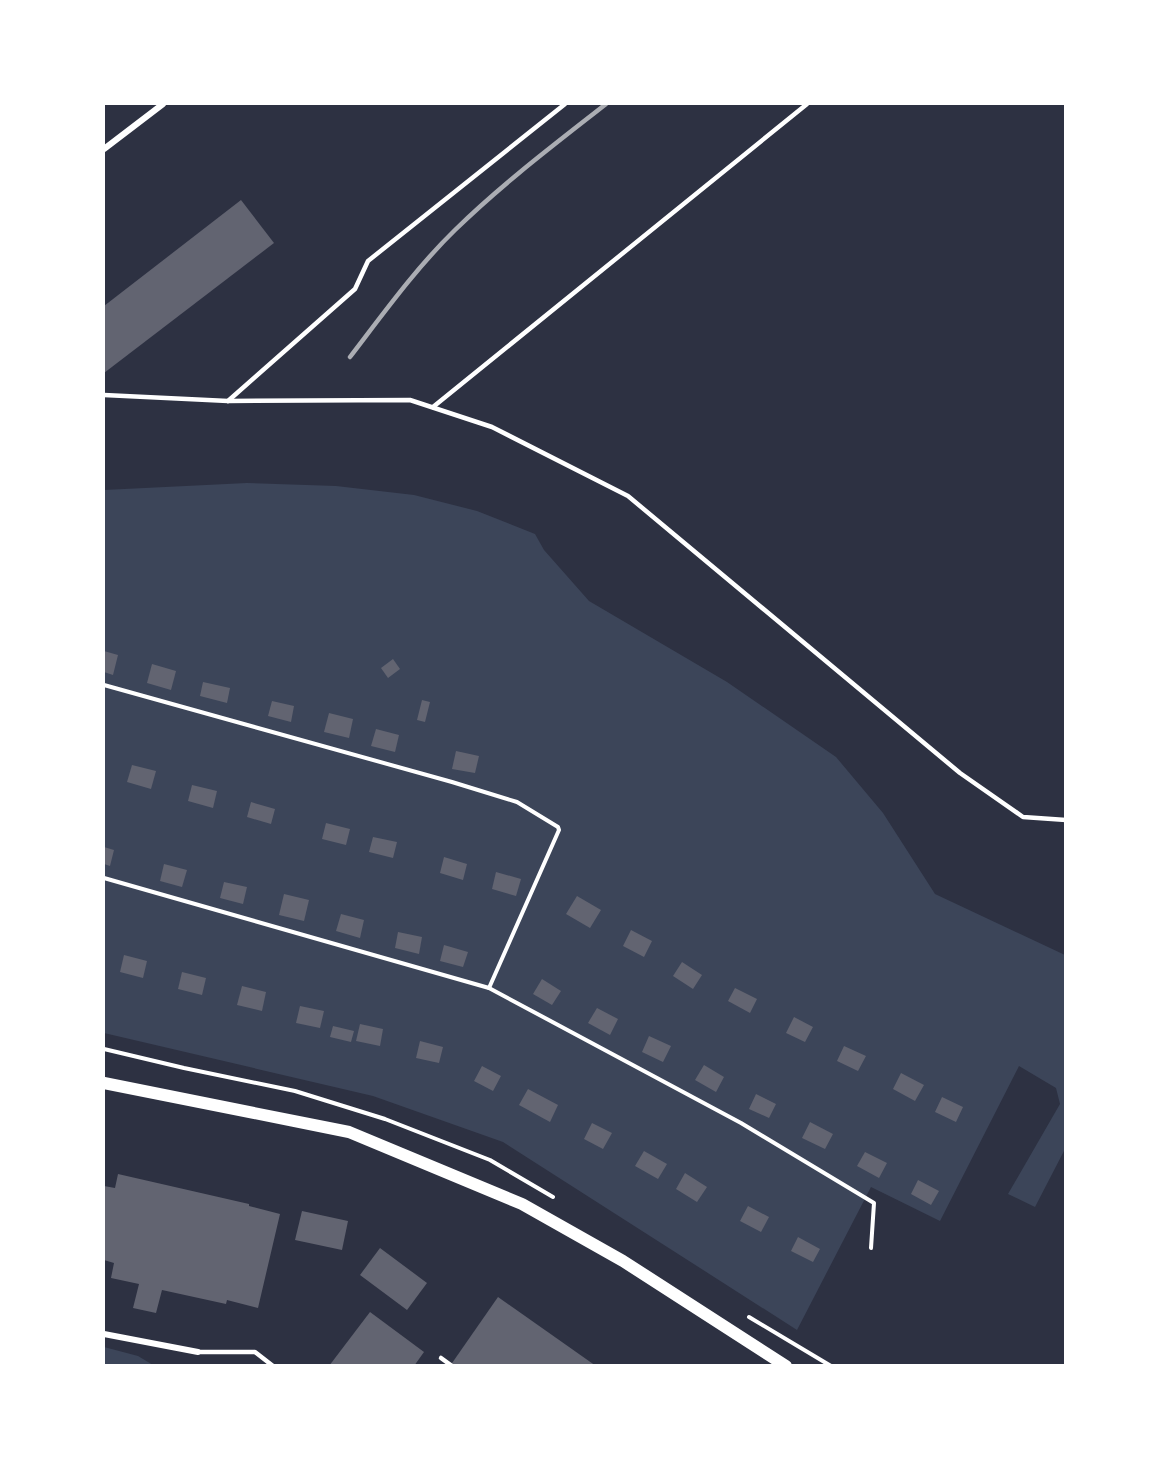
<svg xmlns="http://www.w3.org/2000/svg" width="1169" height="1469" font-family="'Noto Sans',sans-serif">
<rect width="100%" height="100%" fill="#2d3142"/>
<g fill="#3c4559">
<path d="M247 483 336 486 414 495 477 511 535 534 544 550 589 601 727 682 836 757 883 813 935 894 1065 955V1149L1035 1207 1008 1194 1060 1104 1056 1088 1019 1066 940 1221 871 1187 797 1330 503 1142 373 1096 104 1033V490Z"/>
<path d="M104 1347 138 1356 153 1365H104Z"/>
</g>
<g fill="#626471">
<path d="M241 200 274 243 104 373V306Z"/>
<path d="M104 651 118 655 113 675 104 672Z"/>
<path d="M393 659 400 669 388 678 381 668Z"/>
<path d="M152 664 176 671 171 690 147 683Z"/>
<path d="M203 682 230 688 227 703 200 696Z"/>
<path d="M422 700 430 702 425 722 417 720Z"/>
<path d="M272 701 294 706 291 722 268 716Z"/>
<path d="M329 713 353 719 349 738 324 732Z"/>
<path d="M376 729 399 735 395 752 371 746Z"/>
<path d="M456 751 479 756 475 773 452 769Z"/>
<path d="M132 765 156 771 151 789 127 782Z"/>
<path d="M192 785 217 791 213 808 188 801Z"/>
<path d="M251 802 275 809 271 824 247 817Z"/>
<path d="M326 823 350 829 346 845 322 839Z"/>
<path d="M373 837 397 842 393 858 369 852Z"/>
<path d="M104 847 114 850 110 866 104 864Z"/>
<path d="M444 857 467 864 463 880 440 873Z"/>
<path d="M164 864 187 870 182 887 160 881Z"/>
<path d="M496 872 521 879 516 896 492 889Z"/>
<path d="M224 882 247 887 243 904 220 898Z"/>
<path d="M284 894 309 900 304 921 279 915Z"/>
<path d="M577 896 601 910 590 928 566 914Z"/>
<path d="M341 914 364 920 360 938 336 931Z"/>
<path d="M631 930 652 941 644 957 623 946Z"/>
<path d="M398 932 422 937 419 954 395 948Z"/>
<path d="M444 945 468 952 463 967 440 961Z"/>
<path d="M124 955 147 961 143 978 120 972Z"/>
<path d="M682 962 702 975 693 989 673 976Z"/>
<path d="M182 972 206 978 202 995 178 989Z"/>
<path d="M542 979 561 991 552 1005 533 994Z"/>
<path d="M242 986 266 992 262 1011 237 1005Z"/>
<path d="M735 988 757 999 750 1013 728 1001Z"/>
<path d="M300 1006 324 1011 320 1028 296 1023Z"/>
<path d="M597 1008 618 1019 610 1035 588 1023Z"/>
<path d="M794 1017 813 1027 805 1042 786 1033Z"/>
<path d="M360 1024 383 1029 380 1046 356 1041Z"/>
<path d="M333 1026 354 1031 351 1042 330 1037Z"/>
<path d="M649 1036 671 1046 663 1062 642 1052Z"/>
<path d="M420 1041 443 1047 439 1063 416 1058Z"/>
<path d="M844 1046 866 1056 858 1071 837 1061Z"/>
<path d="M704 1065 724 1077 716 1092 695 1080Z"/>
<path d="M482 1066 501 1076 493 1091 474 1081Z"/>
<path d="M901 1073 924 1085 915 1101 893 1089Z"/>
<path d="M528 1089 558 1105 550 1122 519 1105Z"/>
<path d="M756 1094 776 1104 769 1118 749 1109Z"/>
<path d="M942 1097 963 1107 956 1122 935 1112Z"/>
<path d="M810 1122 833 1134 825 1149 802 1138Z"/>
<path d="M592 1123 612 1133 603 1149 584 1139Z"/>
<path d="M644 1151 667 1164 658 1179 635 1166Z"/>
<path d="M865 1152 887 1163 879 1178 857 1166Z"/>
<path d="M685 1173 707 1187 697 1202 676 1189Z"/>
<path d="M118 1174 249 1204V1206L280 1214 258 1308 227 1300 226 1304 162 1290 156 1313 133 1308 139 1284 111 1278 114 1263 104 1260V1186L115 1188Z"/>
<path d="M918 1180 939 1191 931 1205 911 1194Z"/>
<path d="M748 1206 769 1217 761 1232 740 1221Z"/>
<path d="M302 1211 348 1221 342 1250 295 1240Z"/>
<path d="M798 1237 820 1249 813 1262 791 1251Z"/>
<path d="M380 1248 427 1283 407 1310 360 1275Z"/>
<path d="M498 1297 596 1366H450Z"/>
<path d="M370 1312 424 1352 414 1366H329Z"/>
</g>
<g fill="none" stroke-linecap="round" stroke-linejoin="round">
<g stroke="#fff" stroke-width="4">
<path d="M104 685 452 782 517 802 558 827 559 830 489 988"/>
<path d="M104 878 489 988 741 1123 874 1203 871 1248"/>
<path d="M104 1049 184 1068 295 1091 385 1119 490 1160 553 1197"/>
<path d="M749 1317 831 1366"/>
</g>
<g stroke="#fff" stroke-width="4.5">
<path d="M104 395 228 401 410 400 492 427 628 496 960 773 1023 817 1066 820"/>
<path d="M228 401 355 289 368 261 565 104"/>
<path d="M433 407 807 104"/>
<path d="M198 1352H255L273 1366"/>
<path d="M441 1358 452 1366"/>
</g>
<g stroke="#fff" stroke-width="6">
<path d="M104 149 163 104"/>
<path d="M104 1334 198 1352"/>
</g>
<path stroke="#fff" stroke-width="12" d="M104 1083 349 1132 522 1204 623 1261 786 1366"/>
<path stroke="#abadb3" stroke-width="4.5" d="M350 357C383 314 416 268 455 230 502 184 555 144 606 104"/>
</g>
<rect width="1169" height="1469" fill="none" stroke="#ffffff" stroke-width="210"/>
</svg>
